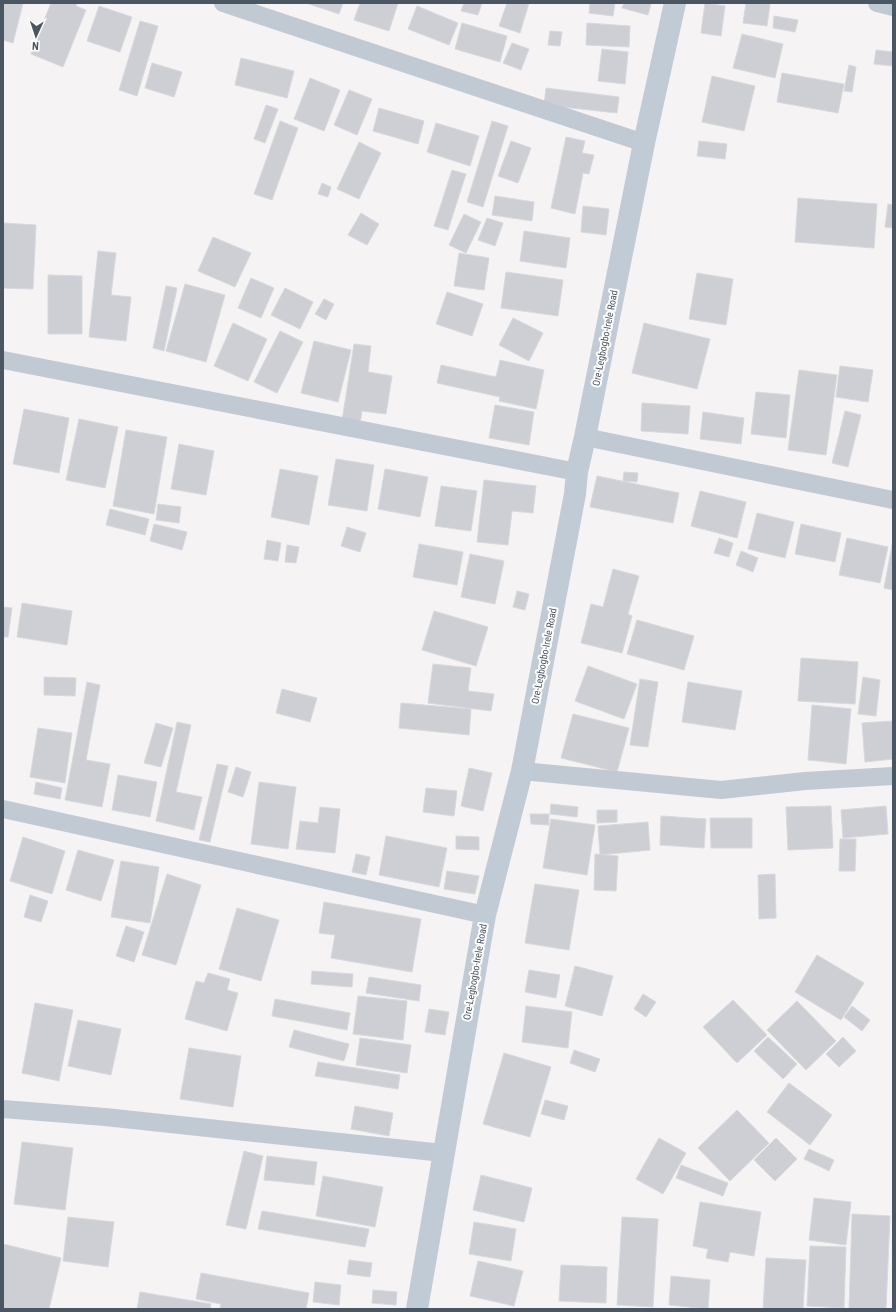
<svg xmlns="http://www.w3.org/2000/svg" width="896" height="1312" font-family="'Roboto Condensed',sans-serif">
<rect width="100%" height="100%" fill="#f5f3f3"/>
<g fill="#cdcfd5" stroke="#d7d9de">
<path d="M3 3H23L13 43 3 40Z"/>
<path d="M51 3H77L76 6 86 10 63 67 31 54Z"/>
<path d="M306 3H343L339 14Z"/>
<path d="M360 3H398L389 31 354 20Z"/>
<path d="M464 3H482L478 15 461 11Z"/>
<path d="M507 3H529L520 33 499 26Z"/>
<path d="M590 3H615L613 16 589 13Z"/>
<path d="M624 3H651L648 15 622 8Z"/>
<path d="M705 3 725 6 721 36 701 33Z"/>
<path d="M746 3 770 4 767 26 743 23Z"/>
<path d="M99 6 132 17 120 52 87 41Z"/>
<path d="M417 6 458 23 449 45 408 29Z"/>
<path d="M774 16 798 20 795 32 773 28Z"/>
<path d="M140 21 158 26 137 96 119 90Z"/>
<path d="M462 23 507 36 500 62 455 49Z"/>
<path d="M587 23 630 26 629 47 586 45Z"/>
<path d="M550 31 562 32 560 46 548 45Z"/>
<path d="M742 34 783 44 775 78 733 68Z"/>
<path d="M512 43 529 49 521 70 503 63Z"/>
<path d="M602 49 628 52 625 84 598 81Z"/>
<path d="M876 50 893 52V66L874 64Z"/>
<path d="M241 58 294 71 287 98 235 85Z"/>
<path d="M152 63 182 72 174 97 145 88Z"/>
<path d="M849 65 856 67 852 92 844 91Z"/>
<path d="M782 73 844 84 838 113 777 102Z"/>
<path d="M712 76 755 86 744 131 702 122Z"/>
<path d="M310 78 340 90 324 131 294 119Z"/>
<path d="M546 88 619 97 617 113 544 105Z"/>
<path d="M349 90 372 99 357 135 334 125Z"/>
<path d="M266 105 278 109 265 143 254 139Z"/>
<path d="M379 108 424 121 418 144 373 131Z"/>
<path d="M280 121 298 128 272 200 254 194Z"/>
<path d="M492 121 508 126 483 207 467 202Z"/>
<path d="M436 123 479 136 470 166 427 152Z"/>
<path d="M566 137 585 141 582 153 594 155 589 174 583 173 575 214 551 208Z"/>
<path d="M511 141 531 148 518 183 498 176Z"/>
<path d="M699 141 727 144 725 159 697 156Z"/>
<path d="M359 142 381 153 359 199 337 189Z"/>
<path d="M452 170 466 174 448 230 434 226Z"/>
<path d="M322 183 331 187 328 197 318 194Z"/>
<path d="M495 196 534 202 532 221 492 215Z"/>
<path d="M798 198 877 204 874 248 795 242Z"/>
<path d="M888 204 893 205V228L885 227Z"/>
<path d="M583 206 609 209 606 235 581 232Z"/>
<path d="M361 213 379 224 367 245 348 235Z"/>
<path d="M464 214 481 222 466 253 449 245Z"/>
<path d="M487 218 503 223 495 246 478 240Z"/>
<path d="M3 223 36 225 33 289 3 288Z"/>
<path d="M524 231 570 238 566 268 520 261Z"/>
<path d="M213 237 251 253 235 287 198 271Z"/>
<path d="M98 251 116 253 111 295 131 297 126 341 89 337Z"/>
<path d="M459 253 489 258 484 290 454 286Z"/>
<path d="M506 272 563 280 558 316 501 308Z"/>
<path d="M697 273 733 279 726 325 689 319Z"/>
<path d="M48 275 82 276V334H48Z"/>
<path d="M251 278 274 288 261 318 238 308Z"/>
<path d="M185 284 225 295 206 362 166 351Z"/>
<path d="M166 286 177 288 164 351 153 348Z"/>
<path d="M285 288 313 302 300 329 271 315Z"/>
<path d="M447 292 483 304 472 336 436 324Z"/>
<path d="M324 299 334 304 326 320 315 314Z"/>
<path d="M513 318 543 333 529 361 499 345Z"/>
<path d="M233 323 267 339 248 381 214 366Z"/>
<path d="M644 323 710 339 697 389 632 373Z"/>
<path d="M280 331 303 342 277 393 254 382Z"/>
<path d="M314 341 351 350 338 402 301 393Z"/>
<path d="M354 344 371 346 368 372 392 376 386 414 362 411 360 424 342 421Z"/>
<path d="M500 360 544 370 536 409 499 401 500 397 437 383 441 365 496 377Z"/>
<path d="M840 366 873 370 868 402 836 397Z"/>
<path d="M799 370 837 375 826 455 788 450Z"/>
<path d="M756 392 790 395 786 438 751 434Z"/>
<path d="M642 403 690 406 688 434 641 431Z"/>
<path d="M495 405 534 412 529 445 489 438Z"/>
<path d="M24 409 69 418 59 473 13 464Z"/>
<path d="M845 411 861 415 848 467 832 463Z"/>
<path d="M703 412 744 418 741 444 700 439Z"/>
<path d="M79 419 118 427 105 488 66 480Z"/>
<path d="M126 430 167 437 154 514 113 506Z"/>
<path d="M179 444 214 451 206 495 171 489Z"/>
<path d="M336 459 374 465 367 511 328 505Z"/>
<path d="M280 469 318 476 309 525 271 517Z"/>
<path d="M385 469 428 477 420 517 378 509Z"/>
<path d="M624 472 638 473 637 482 623 481Z"/>
<path d="M597 476 679 493 673 523 590 507Z"/>
<path d="M484 480 536 486 533 513 512 511 508 545 477 542Z"/>
<path d="M441 486 477 491 471 531 435 526Z"/>
<path d="M700 491 746 502 737 538 691 526Z"/>
<path d="M158 504 181 507 179 523 156 520Z"/>
<path d="M110 509 149 519 145 535 106 525Z"/>
<path d="M757 513 794 522 785 558 748 549Z"/>
<path d="M154 524 187 532 182 550 150 541Z"/>
<path d="M801 524 841 533 835 562 795 554Z"/>
<path d="M347 527 366 533 360 552 341 546Z"/>
<path d="M719 538 733 543 729 557 714 553Z"/>
<path d="M847 538 888 547 880 583 839 575Z"/>
<path d="M267 540 281 543 278 561 264 559Z"/>
<path d="M893 540V590L884 588Z"/>
<path d="M419 544 463 552 457 585 413 577Z"/>
<path d="M287 545 299 547 296 563 285 562Z"/>
<path d="M741 551 758 558 753 572 736 565Z"/>
<path d="M470 554 504 561 495 604 461 597Z"/>
<path d="M613 569 639 576 628 614 632 616 622 653 581 643 591 604 603 607Z"/>
<path d="M517 591 529 594 525 610 513 607Z"/>
<path d="M22 603 72 611 67 645 17 637Z"/>
<path d="M3 607 12 608 8 637H3Z"/>
<path d="M434 611 488 627 476 666 422 650Z"/>
<path d="M637 620 694 636 684 670 627 654Z"/>
<path d="M801 658 858 662 855 704 798 701Z"/>
<path d="M433 664 471 668 468 691 494 694 491 711 428 703Z"/>
<path d="M588 666 637 684 624 719 575 701Z"/>
<path d="M44 677 76 678 75 696 44 695Z"/>
<path d="M863 677 880 680 876 716 858 714Z"/>
<path d="M640 679 658 682 648 747 630 745Z"/>
<path d="M87 682 100 685 86 760 110 764 102 807 65 800Z"/>
<path d="M688 682 742 691 735 730 682 722Z"/>
<path d="M282 689 317 698 310 722 276 713Z"/>
<path d="M401 703 471 709 469 735 399 728Z"/>
<path d="M812 705 851 709 846 764 808 760Z"/>
<path d="M573 714 629 728 617 772 561 758Z"/>
<path d="M893 721V759L865 762 862 723Z"/>
<path d="M177 722 191 725 176 792 202 797 194 830 156 821Z"/>
<path d="M156 723 173 728 161 767 144 763Z"/>
<path d="M38 728 72 733 65 783 30 777Z"/>
<path d="M217 764 228 766 210 842 199 840Z"/>
<path d="M236 767 251 772 243 797 228 792Z"/>
<path d="M469 768 492 773 483 811 461 806Z"/>
<path d="M118 775 157 782 150 817 112 810Z"/>
<path d="M36 782 62 788 60 799 34 794Z"/>
<path d="M259 782 296 787 288 849 251 844Z"/>
<path d="M426 788 457 791 454 816 423 812Z"/>
<path d="M551 804 578 807 577 817 550 814Z"/>
<path d="M831 806 833 848 788 850 786 807Z"/>
<path d="M886 806 888 834 843 838 841 810Z"/>
<path d="M320 807 340 809 335 853 296 849 300 821 318 823Z"/>
<path d="M597 810H617V822L597 823Z"/>
<path d="M530 814H549V825L531 824Z"/>
<path d="M661 816 706 819 704 848 660 845Z"/>
<path d="M710 818H752V848H711Z"/>
<path d="M551 819 595 825 587 875 543 868Z"/>
<path d="M648 822 650 850 600 855 598 826Z"/>
<path d="M386 836 447 848 439 887 379 875Z"/>
<path d="M456 836 479 837V850L456 849Z"/>
<path d="M23 837 65 851 52 894 10 881Z"/>
<path d="M840 839H856L855 871H839Z"/>
<path d="M78 850 114 860 101 901 66 890Z"/>
<path d="M356 854 370 857 366 875 352 872Z"/>
<path d="M595 854 618 856 616 891 594 890Z"/>
<path d="M121 861 159 867 150 923 111 917Z"/>
<path d="M447 871 479 876 475 894 444 889Z"/>
<path d="M167 874 201 885 176 965 142 955Z"/>
<path d="M775 874 776 918 759 919 758 875Z"/>
<path d="M535 884 579 890 569 950 525 943Z"/>
<path d="M30 895 48 901 41 922 24 917Z"/>
<path d="M324 902 421 919 412 972 331 958 335 935 319 933Z"/>
<path d="M237 908 279 920 261 981 219 969Z"/>
<path d="M126 926 144 932 134 962 116 956Z"/>
<path d="M817 955 864 983 841 1020 795 992Z"/>
<path d="M575 966 613 976 602 1016 565 1006Z"/>
<path d="M529 970 560 975 556 998 525 992Z"/>
<path d="M312 971 353 974 352 987 311 984Z"/>
<path d="M208 973 230 979 227 990 238 993 227 1031 185 1019 196 981 204 983Z"/>
<path d="M369 977 421 985 419 1001 366 993Z"/>
<path d="M643 994 656 1002 646 1017 634 1009Z"/>
<path d="M358 996 407 1001 403 1040 353 1034Z"/>
<path d="M275 999 350 1013 347 1030 272 1016Z"/>
<path d="M733 1000 767 1035 737 1063 703 1027Z"/>
<path d="M797 1001 836 1041 806 1070 767 1030Z"/>
<path d="M35 1003 73 1010 59 1081 22 1073Z"/>
<path d="M526 1006 572 1012 568 1048 522 1042Z"/>
<path d="M852 1006 870 1020 862 1031 844 1017Z"/>
<path d="M429 1009 449 1012 445 1035 425 1032Z"/>
<path d="M78 1020 121 1029 111 1075 68 1066Z"/>
<path d="M294 1030 349 1044 344 1061 289 1047Z"/>
<path d="M768 1037 797 1064 783 1079 754 1051Z"/>
<path d="M843 1037 856 1051 839 1067 826 1054Z"/>
<path d="M360 1038 411 1045 407 1073 356 1065Z"/>
<path d="M189 1048 241 1056 233 1107 180 1099Z"/>
<path d="M574 1050 600 1059 595 1072 570 1063Z"/>
<path d="M504 1053 551 1067 530 1137 483 1124Z"/>
<path d="M318 1062 400 1075 398 1089 315 1076Z"/>
<path d="M789 1083 832 1115 810 1145 767 1112Z"/>
<path d="M545 1100 568 1106 564 1120 541 1114Z"/>
<path d="M355 1106 393 1113 389 1136 351 1129Z"/>
<path d="M737 1110 769 1143 730 1181 698 1148Z"/>
<path d="M659 1138 686 1153 663 1194 636 1179Z"/>
<path d="M776 1138 797 1159 775 1181 754 1160Z"/>
<path d="M22 1142 73 1148 65 1210 14 1204Z"/>
<path d="M809 1149 834 1160 829 1171 804 1159Z"/>
<path d="M244 1151 263 1156 246 1229 226 1225Z"/>
<path d="M267 1156 317 1162 314 1185 264 1180Z"/>
<path d="M681 1165 728 1183 723 1196 676 1178Z"/>
<path d="M481 1175 532 1188 524 1222 473 1210Z"/>
<path d="M323 1176 383 1187 375 1227 316 1216Z"/>
<path d="M814 1198 851 1202 846 1245 809 1240Z"/>
<path d="M700 1202 761 1212 754 1256 730 1252 728 1262 706 1258 708 1249 693 1246Z"/>
<path d="M262 1211 369 1229 365 1247 258 1229Z"/>
<path d="M852 1214 890 1216 886 1309H849Z"/>
<path d="M68 1217 114 1222 108 1267 63 1261Z"/>
<path d="M622 1217 658 1219 653 1307 617 1305Z"/>
<path d="M474 1222 516 1229 511 1261 469 1254Z"/>
<path d="M3 1244 61 1258 49 1309H3Z"/>
<path d="M810 1246 846 1247 844 1308 807 1306Z"/>
<path d="M766 1258 806 1260 803 1309H763Z"/>
<path d="M349 1260 372 1263 370 1277 347 1274Z"/>
<path d="M478 1261 523 1271 514 1306 470 1296Z"/>
<path d="M561 1265 607 1267 606 1303 559 1301Z"/>
<path d="M201 1273 309 1293 306 1309H220L221 1304 196 1299Z"/>
<path d="M671 1276 710 1280 708 1309 669 1305Z"/>
<path d="M315 1282 341 1285 339 1305 313 1302Z"/>
<path d="M373 1290 397 1292 396 1305 372 1303Z"/>
<path d="M140 1292 211 1304 210 1309H137Z"/>
</g>
<g fill="none" stroke-linecap="round" stroke-linejoin="round">
<g stroke="#c1cad2" stroke-width="18">
<path d="M223 3 644 143"/>
<path d="M877 3 893 7"/>
<path d="M3 360 577 472"/>
<path d="M585 437 893 500"/>
<path d="M522 771 721 790 805 781 893 776"/>
<path d="M3 809 485 915"/>
<path d="M3 1109 105 1117 443 1153"/>
</g>
<path stroke="#c1cbd6" stroke-width="22" d="M417 1309 485 915 522 771 575 494 577 472 585 437 644 143 675 3"/>
</g>
<g text-anchor="middle" dominant-baseline="central" stroke-width="4" stroke-linejoin="round" paint-order="stroke">
<g font-size="10" fill="#4a5661" stroke="#fff">
<text transform="translate(605 338) rotate(-79)">Ore-Legbogbo-Irele Road</text>
<text transform="translate(544 656) rotate(-79)">Ore-Legbogbo-Irele Road</text>
<text transform="translate(475 972) rotate(-80)">Ore-Legbogbo-Irele Road</text>
</g>
</g>
<rect width="896" height="1312" fill="none" stroke="#4a5661" stroke-width="8"/>
<g transform="translate(36 36) rotate(183)" stroke="#ffffff" stroke-width="3" paint-order="stroke">
<path d="M0-3L7 15L0 10L-7 15Z" fill="#4a5661"/>
<text y="-6" font-size="11" font-weight="bold" text-anchor="middle" fill="#4a5661">N</text>
</g>
</svg>
